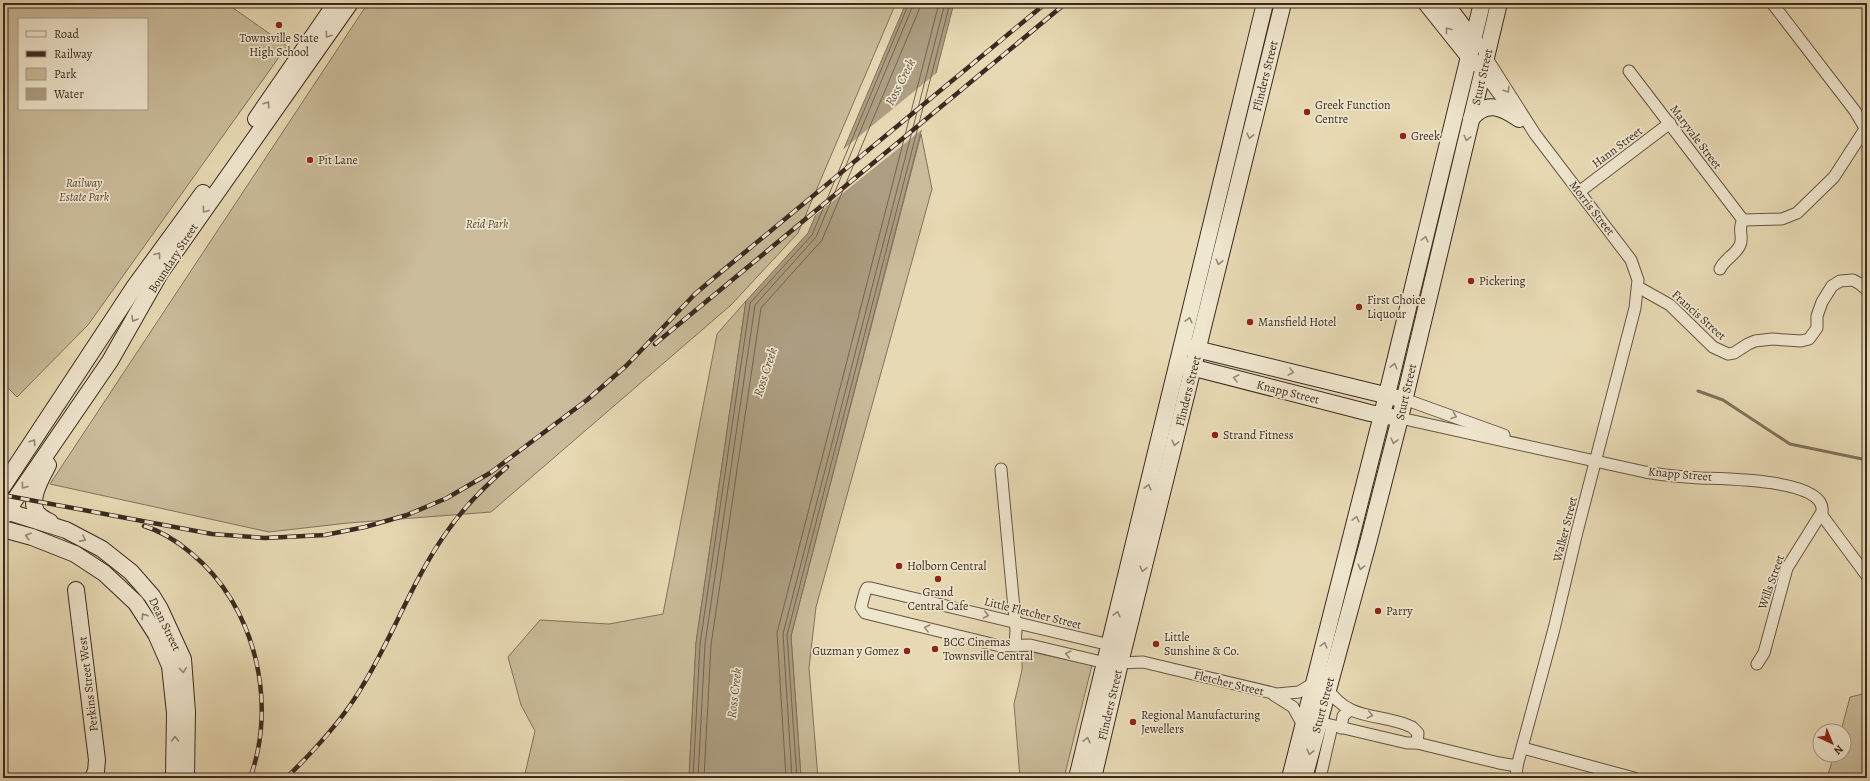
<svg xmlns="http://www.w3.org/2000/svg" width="1870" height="781" font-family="Alegreya,serif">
<rect width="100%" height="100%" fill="#e7d9b3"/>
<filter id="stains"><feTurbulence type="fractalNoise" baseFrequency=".005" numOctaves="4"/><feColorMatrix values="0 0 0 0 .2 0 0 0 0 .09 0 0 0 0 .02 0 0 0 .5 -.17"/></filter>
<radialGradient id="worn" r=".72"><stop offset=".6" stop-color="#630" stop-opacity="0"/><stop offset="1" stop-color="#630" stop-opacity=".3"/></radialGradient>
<g fill="#cabb9a" stroke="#82725e" fill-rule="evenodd">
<path d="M3 3H226L287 46 88 325 17 397 3 383ZM19 19H147V109H19Z"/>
<path d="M368 3H896L798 233 731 305 491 512 348 523 269 532 50 484Z"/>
<path d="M921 134 932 189 816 607 809 668 818 778H801L791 636Z"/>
<path d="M746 301 696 643 689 778H524L535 731 521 705 508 657 540 620 609 624 663 614 717 334Z"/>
<path d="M1022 650 1092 665 1064 778H1020L1014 704 1022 670Z"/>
<path d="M1867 693V778H1827L1834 755H1844V731H1841L1850 697Z"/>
</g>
<path fill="#ad9e81" stroke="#7f705b" d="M906 3H954L791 636 801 778H689L696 643 746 301 808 233Z"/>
<path fill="#e7d9b3" d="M939 71 925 127 812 218 840 152Z"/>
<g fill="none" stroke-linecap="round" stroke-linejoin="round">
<g stroke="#746451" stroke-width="1">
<path d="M693 778 700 644 750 303 812 235 909 3"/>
<path d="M698 778 705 644 755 305 816 237 914 3"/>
<path d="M704 778 711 645 761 308 822 240 919 10 920 3"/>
<path d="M786 778 777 633 939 3"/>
<path d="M792 778 783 634 945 3"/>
<path d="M797 778 787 635 950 3"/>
</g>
<path stroke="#7f705b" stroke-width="3" d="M1698 391 1723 400 1790 444 1867 460"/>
<g stroke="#665646" stroke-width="13">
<g id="street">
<path d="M1772 3 1855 111 1865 128"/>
<path d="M1486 57 1535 134 1631 260 1638 280 1635 308 1577 532 1554 629 1517 766 1516 778"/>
<path d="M1629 71 1743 220"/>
<path d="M1483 73 1513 113"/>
<path d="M1579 192 1670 123"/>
<path d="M1743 220 1782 219 1797 213 1834 177 1867 126"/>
<path d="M1720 269C1724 259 1736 255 1740 245 1744 237 1737 229 1743 220"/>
<path d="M1638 287 1670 305 1713 347 1728 354 1734 353 1748 344 1755 341 1772 339 1801 341 1809 339 1817 328V316L1822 302 1832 286 1840 281 1853 280 1860 284 1867 290"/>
<path d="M1404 399 1504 435"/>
<path d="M1400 418 1645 472C1663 475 1682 477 1700 478 1720 479 1827 478 1822 512L1787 568 1764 653 1757 664"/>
<path d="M1001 469 1016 630 1015 646"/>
<path d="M1821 514 1867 576"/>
<path d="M1106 663 1030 645 1000 646 865 613 861 607 865 592 867 588H871L1110 645"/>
<path d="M1120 663 1143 662 1277 694 1299 692 1314 683"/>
<path d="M1327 688C1350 723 1380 712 1412 727L1418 733 1417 743"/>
<path d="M1274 695 1293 707 1303 725"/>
<path d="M1318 722 1407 743H1417L1499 763 1517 766"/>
<path d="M1341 728 1343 716 1350 710"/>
<path d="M1523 748 1634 778"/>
<path d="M1320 778 1332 726"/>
</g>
</g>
<g stroke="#3b2a21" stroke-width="18">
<g id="secondary">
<path d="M1426 3 1474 63"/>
<path d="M1445 3 1477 45"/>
<path d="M256 119 336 3"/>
<path d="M1471 119C1486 100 1502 107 1519 119"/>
<path d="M1188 347 1397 398"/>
<path d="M1183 365 1370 413 1392 417"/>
<path d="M48 465C42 477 28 499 37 513 40 517 46 520 50 522"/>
<path d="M3 486 135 286 203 193"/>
<path d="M3 510 66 530 102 549 131 572 152 596 160 609 183 659 187 712 186 778"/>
<path d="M3 517 110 361 160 273 350 3"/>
<path d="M3 529 32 537 75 554 104 573 136 603 156 634 170 666 175 713 174 778"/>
<path d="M76 590 97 760 96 771 93 778"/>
<path d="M1077 778 1265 3"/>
<path d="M1093 778 1120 663 1283 3"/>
<path d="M1290 778 1382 415 1482 3"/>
<path d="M1304 778 1368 543 1400 418 1499 3"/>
</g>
</g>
<use href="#street" stroke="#efe6ce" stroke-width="11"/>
<use href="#secondary" stroke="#efe6ce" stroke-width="16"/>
<g stroke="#3b2a21" stroke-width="4.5">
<g id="rail">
<path d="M655 344 1066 3"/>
<path d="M3 495 212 534 265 538 325 535 365 527 407 515 447 498 490 473 587 400 626 366 695 294 715 277 1046 3"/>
<path d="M144 526C161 531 178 542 191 553 255 605 278 702 250 778"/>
<path d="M286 778C315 750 343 720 363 685 393 636 412 581 446 533 463 508 484 487 507 467"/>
</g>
</g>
<use href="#rail" stroke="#efe6ce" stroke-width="3" stroke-dasharray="9" stroke-linecap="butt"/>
</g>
<defs><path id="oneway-chevron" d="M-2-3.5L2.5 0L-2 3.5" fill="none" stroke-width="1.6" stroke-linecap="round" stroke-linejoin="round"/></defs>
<g stroke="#958878">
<use href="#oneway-chevron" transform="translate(1448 30) rotate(-128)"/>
<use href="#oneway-chevron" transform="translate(328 35) rotate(124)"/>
<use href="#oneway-chevron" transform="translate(1507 90) rotate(57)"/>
<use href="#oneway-chevron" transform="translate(267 104) rotate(-56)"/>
<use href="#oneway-chevron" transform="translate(1250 136) rotate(104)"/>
<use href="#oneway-chevron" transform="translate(1467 138) rotate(104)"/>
<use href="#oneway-chevron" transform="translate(205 210) rotate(126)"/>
<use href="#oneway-chevron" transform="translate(1425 239) rotate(-76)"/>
<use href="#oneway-chevron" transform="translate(158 255) rotate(-54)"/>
<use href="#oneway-chevron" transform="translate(1219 262) rotate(104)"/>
<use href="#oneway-chevron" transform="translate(134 319) rotate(119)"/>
<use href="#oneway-chevron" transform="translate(1189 320) rotate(-76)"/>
<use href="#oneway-chevron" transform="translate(1394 366) rotate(-76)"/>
<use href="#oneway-chevron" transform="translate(1291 372) rotate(14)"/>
<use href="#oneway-chevron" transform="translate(1236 378) rotate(-166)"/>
<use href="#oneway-chevron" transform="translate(1454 416) rotate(20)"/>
<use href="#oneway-chevron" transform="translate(1394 441) rotate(104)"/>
<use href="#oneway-chevron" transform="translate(33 442) rotate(-56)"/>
<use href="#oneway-chevron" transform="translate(1175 443) rotate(104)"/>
<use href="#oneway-chevron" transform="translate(24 486) rotate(126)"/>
<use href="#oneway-chevron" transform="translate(1148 487) rotate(-76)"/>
<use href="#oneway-chevron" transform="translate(1356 519) rotate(-76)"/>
<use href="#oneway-chevron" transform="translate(28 536) rotate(-164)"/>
<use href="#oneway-chevron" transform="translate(83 539) rotate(28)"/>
<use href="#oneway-chevron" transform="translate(1361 567) rotate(105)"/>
<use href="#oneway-chevron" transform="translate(1143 569) rotate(104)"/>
<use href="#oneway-chevron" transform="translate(1117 614) rotate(-76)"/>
<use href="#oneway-chevron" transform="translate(986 615) rotate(13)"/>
<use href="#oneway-chevron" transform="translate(144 616) rotate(-122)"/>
<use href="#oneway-chevron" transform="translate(927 628) rotate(-166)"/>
<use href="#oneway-chevron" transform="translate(1324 645) rotate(-75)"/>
<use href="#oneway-chevron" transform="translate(1068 654) rotate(-167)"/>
<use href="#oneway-chevron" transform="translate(183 670) rotate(85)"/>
<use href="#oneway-chevron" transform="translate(1370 715) rotate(13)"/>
<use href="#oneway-chevron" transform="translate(175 739) rotate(-89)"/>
<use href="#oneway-chevron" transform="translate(1087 740) rotate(-76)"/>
<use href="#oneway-chevron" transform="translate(1310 752) rotate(104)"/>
</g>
<g fill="#8f2418" stroke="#efe6ce" stroke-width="1.5">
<circle cx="279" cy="25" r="4"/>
<circle cx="1307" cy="112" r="4"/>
<circle cx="1403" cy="136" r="4"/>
<circle cx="310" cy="160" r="4"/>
<circle cx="1471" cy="281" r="4"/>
<circle cx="1359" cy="307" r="4"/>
<circle cx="1250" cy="322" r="4"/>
<circle cx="1215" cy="435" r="4"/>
<circle cx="899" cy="566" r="4"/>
<circle cx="938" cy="579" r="4"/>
<circle cx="1378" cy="611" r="4"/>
<circle cx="1156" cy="644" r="4"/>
<circle cx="935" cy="649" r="4"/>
<circle cx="907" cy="651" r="4"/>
<circle cx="1133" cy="722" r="4"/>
</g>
<g text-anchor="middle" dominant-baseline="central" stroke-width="3.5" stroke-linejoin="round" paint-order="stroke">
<g font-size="12" fill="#3b2a21" stroke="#efe6ce" text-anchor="start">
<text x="279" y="38" text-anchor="middle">Townsville State<tspan x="279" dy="14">High School</tspan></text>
<text x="1315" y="105">Greek Function<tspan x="1315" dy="14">Centre</tspan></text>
<text x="1411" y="136">Greek</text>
<text x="318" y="160">Pit Lane</text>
<text x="1479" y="281">Pickering</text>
<text x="1367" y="300">First Choice<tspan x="1367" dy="14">Liquour</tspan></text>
<text x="1258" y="322">Mansfield Hotel</text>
<text x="1223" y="435">Strand Fitness</text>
<text x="907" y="566">Holborn Central</text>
<text x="938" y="592" text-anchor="middle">Grand<tspan x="938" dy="14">Central Cafe</tspan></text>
<text x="1386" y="611">Parry</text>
<text x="1164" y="637">Little<tspan x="1164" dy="14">Sunshine &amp; Co.</tspan></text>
<text x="943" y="642">BCC Cinemas<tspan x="943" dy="14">Townsville Central</tspan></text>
<text x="899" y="651" text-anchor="end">Guzman y Gomez</text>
<text x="1141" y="715">Regional Manufacturing<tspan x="1141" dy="14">Jewellers</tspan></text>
</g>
<g font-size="12" fill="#3b2a21" stroke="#efe6ce">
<text transform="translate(1265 76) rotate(-76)">Flinders Street</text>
<text transform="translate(1482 77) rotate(-77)">Sturt Street</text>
<text transform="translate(1696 137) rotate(53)">Maryvale Street</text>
<text transform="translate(1617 147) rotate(-37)">Hann Street</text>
<text transform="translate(1592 208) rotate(52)">Morris Street</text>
<text transform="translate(173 258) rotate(-57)">Boundary Street</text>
<text transform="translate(1699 315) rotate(42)">Francis Street</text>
<text transform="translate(1188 391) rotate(-76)">Flinders Street</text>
<text transform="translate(1288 392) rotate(14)">Knapp Street</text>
<text transform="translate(1406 392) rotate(-77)">Sturt Street</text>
<text transform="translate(1680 474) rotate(5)">Knapp Street</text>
<text transform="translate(1565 529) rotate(-76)">Walker Street</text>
<text transform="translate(1771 582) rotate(-71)">Wills Street</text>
<text transform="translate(1033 613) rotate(14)">Little Fletcher Street</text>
<text transform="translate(165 624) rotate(64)">Dean Street</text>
<text transform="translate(1229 683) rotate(14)">Fletcher Street</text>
<text transform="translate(88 684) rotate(-97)">Perkins Street West</text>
<text transform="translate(1110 705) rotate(-77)">Flinders Street</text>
<text transform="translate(1323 705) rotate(-75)">Sturt Street</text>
</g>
<g font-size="12" font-style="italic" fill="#584739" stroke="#efe6ce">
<text x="84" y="183">Railway<tspan x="84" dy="14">Estate Park</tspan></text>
<text x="487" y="224">Reid Park</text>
</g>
<g font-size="13" font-style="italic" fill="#5d4d3e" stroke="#efe6ce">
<text transform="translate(900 82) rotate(-63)">Ross Creek</text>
<text transform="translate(765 372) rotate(-72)">Ross Creek</text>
<text transform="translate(734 693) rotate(-83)">Ross Creek</text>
</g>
</g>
<rect width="1870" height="781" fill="none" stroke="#e7d9b3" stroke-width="16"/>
<rect x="4" y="4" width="1862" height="773" fill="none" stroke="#3b2a21" stroke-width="2"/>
<rect x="8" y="8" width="1854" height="765" fill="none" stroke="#3b2a21"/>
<rect x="18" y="18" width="130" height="92" fill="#efe6ce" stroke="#a79b89"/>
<rect x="26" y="31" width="20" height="6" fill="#efe6ce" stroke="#a79b89"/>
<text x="54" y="38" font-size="12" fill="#3b2a21">Road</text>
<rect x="26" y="51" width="20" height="6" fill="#3b2a21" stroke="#a79b89"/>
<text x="54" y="58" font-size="12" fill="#3b2a21">Railway</text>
<rect x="26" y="68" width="20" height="12" fill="#cabb9a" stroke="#a79b89"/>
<text x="54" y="78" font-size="12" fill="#3b2a21">Park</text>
<rect x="26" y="88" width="20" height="12" fill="#ad9e81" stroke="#a79b89"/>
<text x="54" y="98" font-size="12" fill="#3b2a21">Water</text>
<g transform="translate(1832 743) rotate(136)"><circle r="19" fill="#efe6ce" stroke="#a79b89"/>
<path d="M0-3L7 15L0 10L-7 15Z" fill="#8f2418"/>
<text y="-6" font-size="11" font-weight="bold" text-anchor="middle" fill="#3b2a21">N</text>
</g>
<rect width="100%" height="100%" filter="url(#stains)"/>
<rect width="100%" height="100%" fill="url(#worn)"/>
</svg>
